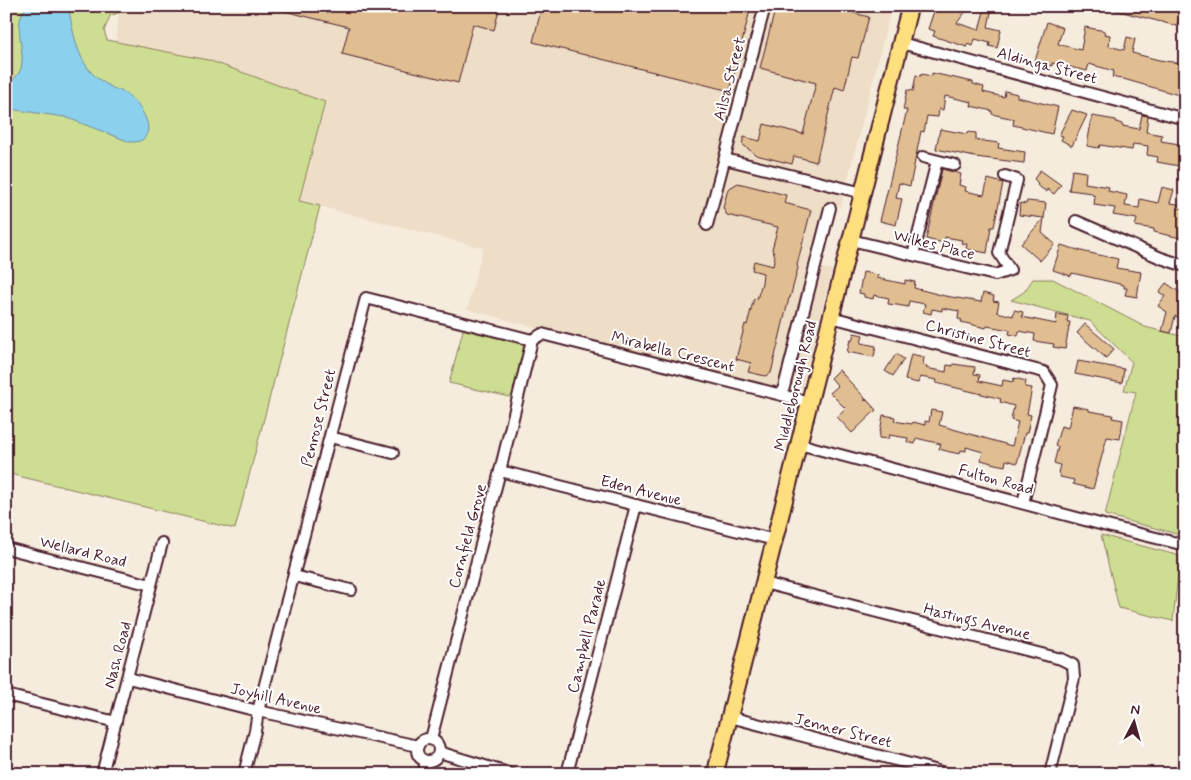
<svg xmlns="http://www.w3.org/2000/svg" width="1191" height="780" font-family="Mynerve,sans-serif">
<rect width="100%" height="100%" fill="#f6ecde"/>
<filter id="ink" filterUnits="userSpaceOnUse"><feTurbulence type="fractalNoise" baseFrequency=".02" numOctaves="2"/><feDisplacementMap in="SourceGraphic" scale="10" xChannelSelector="R" yChannelSelector="G"/><feConvolveMatrix kernelMatrix="1 2 1 2 8 2 1 2 1" color-interpolation-filters="sRGB"/></filter>
<g filter="url(#ink)">
<path fill="#efdec7" d="M119 6H892L841 206 831 204 815 266 832 270 802 389 785 384 782 395 467 309 483 248 299 201 116 43Z"/>
<g fill="#cdde92" stroke="#8c7e5e">
<path d="M6 6H122L123 11 110 16 104 31 107 40 208 60 325 102 299 201 320 206 235 529 6 473Z"/>
<path d="M1033 279H1053L1145 327 1185 337V536L1105 515 1136 392 1124 390 1132 362 1090 321 1011 300 1024 292Z"/>
<path d="M465 323 532 340 518 399 449 383Z"/>
<path d="M1101 535 1180 556 1173 621 1119 608Z"/>
</g>
<path fill="#8bd1ed" stroke="#718a9f" d="M27 6H68C73 29 75 52 90 71 96 78 107 85 115 89 117 90 120 90 122 91 134 97 154 122 146 135 143 142 137 142 130 142L65 117 16 110 6 106V86C12 81 19 75 21 68 26 47 11 25 27 6Z"/>
<g fill="#e0be92" stroke="#4a1f2b">
<path d="M277 6H500L494 30 473 24 458 83 342 54 349 27 276 9Z"/>
<path d="M542 6H751L730 91 533 42Z"/>
<path d="M776 6H826L869 17 858 58 852 57 844 90 835 87 816 162 794 156 792 164 756 155 742 144 744 137 760 141 764 124 803 134 816 83 760 68Z"/>
<path d="M940 6H959L966 11 957 23 979 30 984 11 991 12 988 27 1001 30 997 48 989 46 990 43 975 39 973 46 967 44V47L933 36 935 31 928 29 933 14Z"/>
<path d="M1111 6H1182L1177 26 1111 9Z"/>
<path d="M1047 22 1063 28 1058 44 1081 50 1085 27 1105 31 1104 34 1110 35 1109 46 1124 50 1127 37 1135 39 1132 53 1159 60 1185 64V89L1181 88 1179 95 1120 78V79L1112 77 1114 71 1089 64 1087 71 1052 63V66L1035 61Z"/>
<path d="M932 73 973 82V84L984 87 983 92 1004 97 1005 91 1017 94V97L1058 107 1052 134 1013 125 1014 119 992 114V111L971 106 972 102 945 96 943 110 939 109 938 117 927 116 924 132 921 131 910 186 899 183 896 198 902 199 896 225 880 221 907 110H903L907 90 913 91 916 75 921 76V74L932 76Z"/>
<path d="M1072 110 1087 115 1072 146 1061 140 1063 136 1059 135Z"/>
<path d="M1142 115 1148 116 1146 132 1162 135 1161 141 1185 145V167L1157 162 1158 157 1147 155 1148 146 1133 144 1132 150 1100 145 1099 148 1087 146 1092 116 1116 120V122L1122 124V126L1139 129Z"/>
<path d="M940 129 967 134 968 132 976 133V140L999 143 998 148 1025 152 1024 163 975 157 936 149Z"/>
<path d="M942 169 961 174 959 185 966 187 965 191 984 195 988 179 1003 183 994 227H991L987 253 966 249 967 244 961 243 962 240 945 237 944 243 926 239Z"/>
<path d="M1040 170 1061 185 1054 194 1047 189V192L1037 185 1038 183 1034 179Z"/>
<path d="M1072 170 1086 172 1085 183 1109 187 1108 191 1127 195 1125 206 1139 208 1140 199 1158 203 1162 187 1174 190 1170 203 1178 204 1177 208 1185 209V239L1154 232V229L1135 226 1137 219 1113 215 1115 208 1094 205 1095 196 1092 195V193L1069 190Z"/>
<path d="M738 183 786 195 784 203 811 210 797 265 798 268 790 298H789L771 373 765 376 748 372 751 363 736 359 745 324 747 325 754 298 757 299 762 283 763 273 752 270 754 261 773 266 775 256 772 249 778 227 727 215 723 208 728 189Z"/>
<path d="M1027 201 1046 203 1042 233 1055 244 1040 261 1021 244 1044 218 1019 215 1020 203 1026 204Z"/>
<path d="M1061 245 1085 252 1118 259 1116 268 1141 272 1137 297 1125 295 1127 288H1124V285L1072 273 1071 276 1053 270Z"/>
<path d="M863 272 878 275 877 278 905 284V280L915 282 914 288 945 296 981 302 983 293 994 296 993 301 999 302 997 312 1013 316 1014 310 1023 312 1022 317 1056 324 1057 314 1068 316 1067 322H1070L1065 349 1053 347 1054 344 1034 341 1035 334 1019 331 1018 336 1009 334 1010 330 987 326 986 328 961 322 962 320 958 319 959 311 942 308V311L932 309 931 314 923 312 925 304 909 301 908 307 897 305 888 304 889 298 874 295 873 299 864 297V294L859 293Z"/>
<path d="M1166 283 1185 296V319L1175 316 1171 333 1162 331 1167 312 1158 306 1165 296 1159 292Z"/>
<path d="M1085 324 1114 349 1106 358 1077 333Z"/>
<path d="M854 333 863 335 861 343 876 346 874 357 847 352 850 340 852 341Z"/>
<path d="M896 354 904 359 893 376 885 371Z"/>
<path d="M911 354 924 357 923 365 927 366 926 368 946 372 947 365 953 366V364L975 367 974 374 980 375 979 381 1002 386 1003 380 1013 382 1014 378 1026 381 1025 387 1032 388 1027 414 1031 415 1027 433H1025L1017 463 1006 460 1005 466 995 464 981 460 983 452 966 447V451L961 450 960 454 950 452 939 449 941 444 916 438 915 444 907 442 908 438 889 435 888 439 879 438 883 415 895 417 894 421 912 424 913 422 925 425V421L929 422 931 410 942 412 939 425 1012 446 1018 422 1011 420 1014 406 1000 402 1001 399 990 396 936 383 937 380 920 377 918 383 905 380Z"/>
<path d="M1078 361 1124 369 1122 383 1075 374Z"/>
<path d="M839 370 865 398V401L866 399 876 410 852 433 837 417 846 409 830 393 838 386 831 378Z"/>
<path d="M1073 406 1089 409V411L1113 415 1112 418 1123 420 1120 439 1107 437 1093 489 1073 484 1074 480 1060 477V474L1058 473 1060 465 1054 463 1058 447 1055 446 1061 426 1068 428Z"/>
</g>
<g fill="none" stroke-linecap="round" stroke-linejoin="round">
<g stroke="#4a1f2b" stroke-width="14">
<g id="street">
<path d="M901 43 1185 119"/>
<path d="M923 157 955 165"/>
<path d="M725 159 863 193"/>
<path d="M1076 221 1161 258 1185 266"/>
<path d="M707 225 765 6"/>
<path d="M851 240 995 275 1010 270 999 253 1017 180 1005 176"/>
<path d="M913 255 937 161"/>
<path d="M831 317 1044 372 1052 385 1023 503"/>
<path d="M532 340 542 334 809 402"/>
<path d="M782 395 830 208"/>
<path d="M330 437 393 453"/>
<path d="M799 444 1111 527 1185 545"/>
<path d="M500 471 775 540"/>
<path d="M6 548 151 585"/>
<path d="M294 576 351 590"/>
<path d="M764 583 1061 659 1073 665 1074 678 1050 774"/>
<path d="M128 678 258 711 418 746"/>
<path d="M6 695 116 722"/>
<path d="M730 717 949 774"/>
<path d="M431 739 500 471 532 340"/>
<circle cx="428" cy="750" r="11"/>
<path d="M439 752 511 774"/>
<path d="M102 774 162 543"/>
<path d="M244 774 255 731 258 711 366 298 532 340"/>
<path d="M423 774 426 761"/>
<path d="M567 774 636 505"/>
</g>
</g>
<g stroke="#4a1f2b" stroke-width="19">
<path id="primary" d="M715 774 910 6"/>
</g>
<use href="#street" stroke="#fff" stroke-width="10"/>
<use href="#primary" stroke="#fedf80" stroke-width="15"/>
</g>
</g>
<g text-anchor="middle" dominant-baseline="central" stroke-width="4" stroke-linejoin="round" paint-order="stroke">
<g font-size="16" fill="#4a1f2b" stroke="#fff">
<text transform="translate(1047 66) rotate(15)">Aldinga Street</text>
<text transform="translate(730 79) rotate(-75)">Ailsa Street</text>
<text transform="translate(934 245) rotate(14)">Wilkes Place</text>
<text transform="translate(978 339) rotate(15)">Christine Street</text>
<text transform="translate(673 352) rotate(14)">Mirabella Crescent</text>
<text transform="translate(796 386) rotate(-76)">Middleborough Road</text>
<text transform="translate(319 418) rotate(-76)">Penrose Street</text>
<text transform="translate(996 480) rotate(15)">Fulton Road</text>
<text transform="translate(641 491) rotate(14)">Eden Avenue</text>
<text transform="translate(468 536) rotate(-75)">Cornfield Grove</text>
<text transform="translate(83 552) rotate(14)">Wellard Road</text>
<text transform="translate(977 622) rotate(14)">Hastings Avenue</text>
<text transform="translate(587 636) rotate(-76)">Campbell Parade</text>
<text transform="translate(118 655) rotate(-75)">Nash Road</text>
<text transform="translate(276 699) rotate(13)">Joyhill Avenue</text>
<text transform="translate(843 731) rotate(14)">Jenner Street</text>
</g>
</g>
<rect width="1191" height="780" fill="none" stroke="#fff" stroke-width="25"/>
<rect x="12" y="12" width="1166" height="755" fill="none" stroke="#4a1f2b" stroke-width="2" filter="url(#ink)"/>
<g transform="translate(1134 722) rotate(6)" stroke="#ffffff" stroke-width="4" paint-order="stroke">
<path d="M0-4L9 19L0 12L-9 19Z" fill="#4a1f2b"/>
<text y="-8" font-size="14" font-weight="bold" text-anchor="middle" fill="#4a1f2b">N</text>
</g>
</svg>
